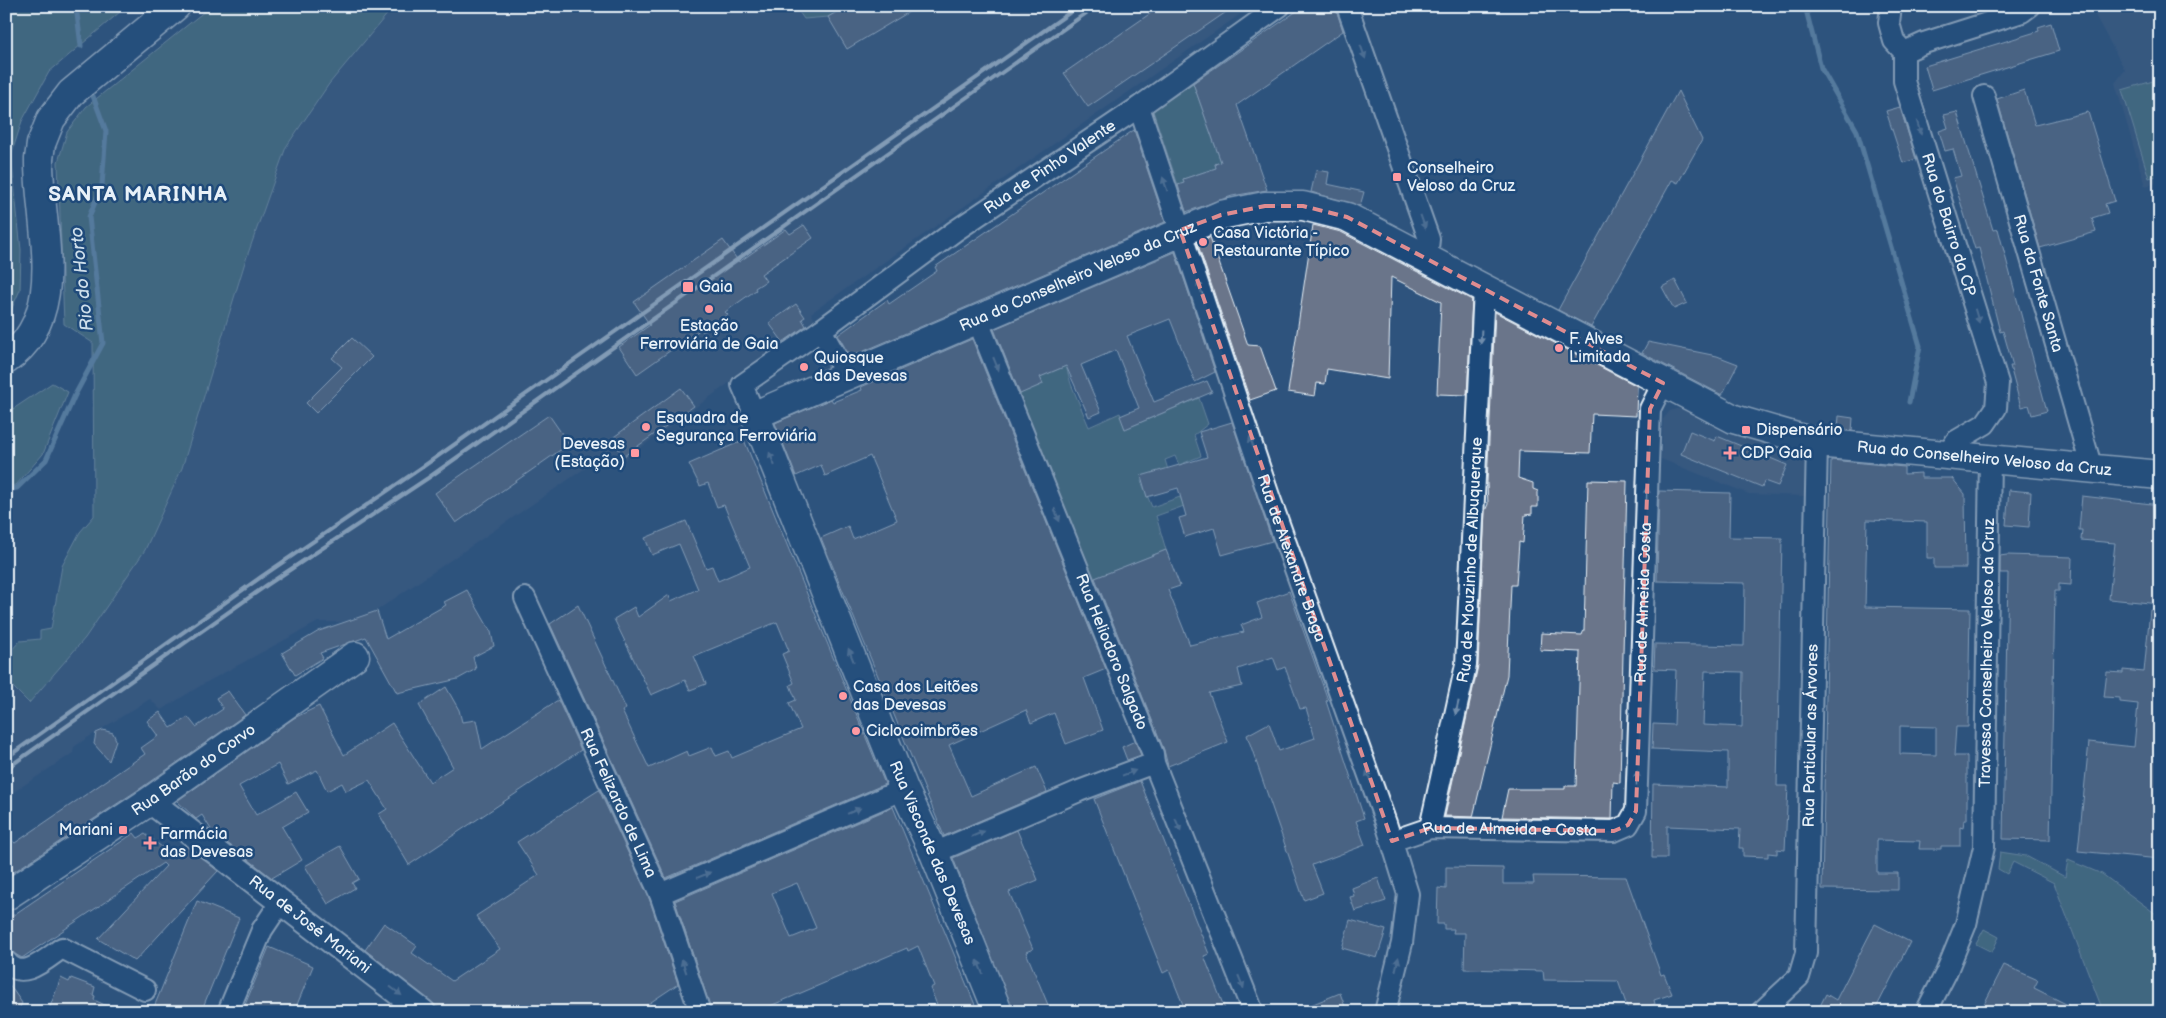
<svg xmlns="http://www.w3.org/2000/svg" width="2166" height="1018" font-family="'Balsamiq Sans',sans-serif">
<rect width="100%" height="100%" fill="#2e537d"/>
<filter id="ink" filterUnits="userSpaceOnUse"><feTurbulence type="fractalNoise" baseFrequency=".02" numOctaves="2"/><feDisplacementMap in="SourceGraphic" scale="10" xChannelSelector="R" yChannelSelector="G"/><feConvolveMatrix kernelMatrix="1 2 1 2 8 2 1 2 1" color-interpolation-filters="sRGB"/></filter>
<g filter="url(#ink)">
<g fill="#405d81">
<path d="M394 6H795L804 19 847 6H1252L811 313 815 320 617 465 609 455 584 469 360 622H318L205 683 161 710 150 699 84 740 74 747 73 753 6 797V680L28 703 145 550 182 468 245 262 286 147 329 84Z"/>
<path d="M2090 6H2160V182L2145 186 2115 83 2125 70Z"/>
<path d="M1676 409H1682L1716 424 1797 452 1804 464V496L1749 494 1661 459 1663 419 1670 411Z"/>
</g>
<g fill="#597e84" stroke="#a0b8be">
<path d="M6 6H127L49 72 22 121 11 155 21 250 20 290 6 321Z"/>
<path d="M211 6H394L329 84 286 147 245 262 182 468 145 550 85 638 29 703 6 680V656L20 641 40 639V631L51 629 62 566 80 532 94 516 93 343 64 324 58 162 67 132 86 107Z"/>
<path d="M795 6H847L828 17 804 19Z"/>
<path d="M2160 79V175L2149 178 2122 90Z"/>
<path d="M1193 83 1221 162 1215 164 1216 168 1183 179 1184 183 1178 185 1153 111Z"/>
<path d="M1066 366 1071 384 1089 427 1120 413 1125 429 1199 398 1208 424 1194 435 1201 456 1179 465 1175 456 1165 460 1168 470 1141 481 1152 507 1180 497 1184 506 1156 516 1166 550 1093 579 1017 395 1043 384 1040 377Z"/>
<path d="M52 383 68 392 43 454 16 485 6 486V398L13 409Z"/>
<path d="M2000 852 2026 856 2065 877 2068 860 2102 874 2160 917V1012H2098L2101 1006 2054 883 2013 862 2007 874 1998 869Z"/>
<path d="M1984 929 1999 937 1992 952 1976 944Z"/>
</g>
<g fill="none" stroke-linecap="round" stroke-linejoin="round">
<g stroke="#84a8c3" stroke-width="5">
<path d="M76 6 81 46"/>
<path d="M1805 6 1821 68 1857 131 1920 346 1909 402"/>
<path d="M6 490 17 488 46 460 75 395 103 343 89 217 102 185 106 131 93 96"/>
</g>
</g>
<g fill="#6b758a" stroke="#e8f1f8" fill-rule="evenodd">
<path d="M847 6H919L847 49 828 17Z"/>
<path d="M1161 6H1235L1088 107 1064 73Z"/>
<path d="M1304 6H1335L1343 31 1237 105 1267 190 1232 196 1186 212 1178 185 1184 183 1183 179 1216 168 1215 164 1221 162 1193 83Z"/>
<path d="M2051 23 2059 51 1932 90 1925 66 2039 31 2038 27Z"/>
<path d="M2024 90 2035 125 2088 112 2115 201 2105 204 2108 213 2092 218 2096 232 2040 248 1997 99Z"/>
<path d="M1678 91 1702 140 1678 183 1672 180 1591 327 1558 310Z"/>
<path d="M1900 107 1916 159 1903 163 1886 111Z"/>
<path d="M1957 112 1993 230 1998 229 2047 411 2032 415 2029 405 2021 407 2010 366H2013L2003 331 2000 332 1979 248 1975 249 1953 178 1961 176 1953 149 1945 151 1939 131 1948 128 1944 115Z"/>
<path d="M1134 130 1165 222 850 357 838 335 887 300 889 304 937 271 935 267Z"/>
<path d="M1316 170 1329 172 1327 184 1364 192 1360 206 1311 192Z"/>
<path d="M804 225 813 238 761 274 766 281 755 288 756 290 725 312 728 315 703 332 701 329 637 374 619 347 650 325 634 302 723 240 739 262 786 229 790 234Z"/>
<path d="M1313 225 1341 232 1472 300 1467 395 1437 394 1441 302 1391 277 1388 379 1327 369 1325 384 1317 383 1315 396 1288 392Z"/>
<path d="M1210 237 1248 345 1260 346 1276 391 1250 400 1197 242Z"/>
<path d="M1175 252 1215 372 1195 382 1170 319 1127 336 1154 402 1207 381 1212 392 1125 429 1120 416 1139 408 1116 350 1081 365 1101 412 1089 417 1066 366 1040 377 1043 384 1020 394 994 329Z"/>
<path d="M1675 280 1687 303 1674 309 1662 287Z"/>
<path d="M796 304 805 317 802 319 806 326 783 342 769 323Z"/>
<path d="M1495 312 1637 386 1636 416 1592 414 1590 453 1519 451 1518 478 1533 483V489L1538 491V507H1532V514L1525 515 1523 543 1519 542 1516 585H1511L1507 675 1473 817 1445 816 1478 666 1485 511 1488 504 1487 483Z"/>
<path d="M352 338 372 357 316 413 306 403 342 367 332 358Z"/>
<path d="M972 339 1106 669 1084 678 1103 730 1066 744 1054 713 1031 723 1026 710 949 745 971 796 1036 767 1047 792 944 836 821 538 848 526 853 539 897 520 870 456 825 476 821 465 796 476 775 423 831 399 833 402 862 390 861 387Z"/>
<path d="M1648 342 1717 356 1738 364 1722 395 1642 353Z"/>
<path d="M681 388 694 406 624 456 611 439Z"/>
<path d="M549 415 569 444 456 523 435 493Z"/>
<path d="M1839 416 1853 418 1852 431 1838 429Z"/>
<path d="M1232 422 1272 541 1222 555 1214 528 1185 537 1179 518 1186 516 1178 488 1147 497 1141 476 1207 457 1199 432Z"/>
<path d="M1690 431 1715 441 1717 436 1787 465 1778 486 1764 481 1762 487 1681 454Z"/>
<path d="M744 440 885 784 666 878 550 624 578 605 626 709 622 711 649 768 687 751 689 756 712 747 716 756 729 751 732 758 801 729 789 703 796 700 790 685 794 683 782 654 789 651 777 622 694 656 706 684 690 690 685 680 651 695 614 619 634 607 638 617 669 595 671 601 698 589 679 544 652 555 645 538 686 521 706 568 712 566 718 581 750 567 724 505 717 507 708 483 700 486 689 464Z"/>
<path d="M1831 460 1904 467V474L1921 473V478H1952L1965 494 1966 568H1934V558H1927V522L1867 520 1865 607 1970 609 1968 727H1956L1954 756H1967V820H1964L1963 828 1960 827V846H1941V849H1919L1920 841 1877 840V873H1898V890L1822 889ZM1900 726 1936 727V755L1900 754Z"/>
<path d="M1588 480 1627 481 1620 783 1613 782 1612 819 1502 817 1508 789H1565V786H1576L1580 652 1540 650 1541 633 1582 635 1584 630Z"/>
<path d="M2009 490 2031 492 2029 527 2006 525Z"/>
<path d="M1659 491 1730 493 1729 537 1782 538 1777 786H1788L1785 850 1777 849V854L1768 853V857L1743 856V848H1739L1740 829 1667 826V858H1652L1653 784 1728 787V752L1652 749 1653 724 1674 725 1676 670 1654 669 1655 644 1744 646 1745 583 1657 581ZM1705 671 1743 672 1742 727 1703 725Z"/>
<path d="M2082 496 2160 505V604L2109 599 2115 543 2081 540 2082 530H2079Z"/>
<path d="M1166 550 1180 586 1168 590 1190 645 1244 632 1241 625 1262 617 1257 603 1289 591 1328 700 1326 701 1364 818 1356 821 1365 845 1312 865 1323 893 1304 900 1247 735 1269 723 1279 751 1315 738 1306 708 1300 709 1285 667 1278 670 1273 657 1238 669 1242 686 1209 693 1228 742 1168 766 1164 750 1095 578Z"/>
<path d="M2007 555 2072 557 2071 585 2059 584V591H2055L2050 840 2003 839 2008 573H2000V556Z"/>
<path d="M467 590 491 632 494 646 473 657 476 669 458 679 397 693 366 637 320 653 323 658 295 675 282 653 319 631 377 611 386 639 446 605 444 602Z"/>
<path d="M2150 610H2160V859L2078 851 2089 742 2134 747 2138 704 2120 702V698L2104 697 2107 672 2123 673V670L2144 672Z"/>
<path d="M446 687 459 710 462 722 476 720 482 749 558 700 581 750 409 865 379 814 387 809 369 780 346 791 342 783 327 791 317 770 288 784 278 764 239 786 256 815 296 792 308 812 282 827 302 860 272 878 212 831 202 815 196 819 177 801 294 718 319 706 344 755 392 723 430 782 453 767 419 705Z"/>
<path d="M228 691 245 715 141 788 6 877V836L15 843 145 754 141 748 158 736 147 721 160 712 171 728 188 717 196 727 223 709 216 698Z"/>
<path d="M103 730 113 733 116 740 109 761 94 744 96 733Z"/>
<path d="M1135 741 1141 755 1127 760 1122 747Z"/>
<path d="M1140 781 1209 954 1204 956 1226 1012H1186L1169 970 1163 973 1094 799Z"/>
<path d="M599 790 649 898 678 984 636 1012H444L365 950 384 923 417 946 412 953 452 981 500 949 476 916 539 875 517 842Z"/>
<path d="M893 807 978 1012H940L930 988 934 986 918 946 908 951 907 948 756 1012H712L675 901ZM797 883 816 928 791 938 772 893Z"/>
<path d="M1017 830 1038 880 1009 892 1033 949 1026 952 1051 1012H1013L953 858Z"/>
<path d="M134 833 138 838 145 834 175 857 185 845 218 871 135 961 98 939 166 866 163 863 22 958 6 949V920Z"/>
<path d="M340 846 359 879 352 883 355 888 328 904 305 866Z"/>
<path d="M1446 867 1503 868V884H1534L1533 876 1626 877 1661 975 1664 974 1672 994 1654 1000 1655 1004 1629 1012 1618 981 1544 980 1543 971 1464 969 1465 933H1453L1454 929H1444V924H1437L1438 888 1446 889Z"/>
<path d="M1378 878 1386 901 1355 911 1350 897 1354 896 1352 888Z"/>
<path d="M197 901 239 918 201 1012H152Z"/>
<path d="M1350 920 1386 930 1377 958 1342 948Z"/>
<path d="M1875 924 1910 942 1874 1012H1817L1826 994 1836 1000Z"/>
<path d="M269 947 313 966 294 1012H242Z"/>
<path d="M2004 965 2038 980 2034 988 2082 1012H1980Z"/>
<path d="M61 978 69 982 71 978 95 987 93 995 95 996 94 1000 120 1012H48Z"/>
<path d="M6 980 22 1003 18 1012H6Z"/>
<path d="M1340 993 1347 1012H1296V1011Z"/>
</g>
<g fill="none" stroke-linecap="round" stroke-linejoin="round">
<g stroke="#e8f1f8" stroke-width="24">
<g id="minor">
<path d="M1347 6 1429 239 1427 258"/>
<path id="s1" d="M1891 6 1889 23 1894 41 1904 52V81L1998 383 1996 408 1985 424 1956 441 1947 455"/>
<path d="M1904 52 1924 43 2022 12 2030 6"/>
<path id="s2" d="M1984 96 2092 469"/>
<path id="s3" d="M1139 107 1269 496 1386 823 1408 894 1402 943 1385 1012"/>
<path id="s4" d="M977 319 1153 754 1154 763 1253 1012"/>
<path id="s5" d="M821 330 955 231 1139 107 1280 6"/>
<path d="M755 415 742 385 821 330 847 376"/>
<path id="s6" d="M525 598 660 894 700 1012"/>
<path id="s7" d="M1430 828 1466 665 1484 288"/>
<path id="s8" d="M1392 841 1430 828 1614 831 1628 825 1636 811 1650 409 1663 383"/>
<path d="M934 853 1079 791 1154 763"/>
<path d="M660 894 904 789"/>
<path d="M6 961C22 983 47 958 62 948L145 990"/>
<path d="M228 1012 262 930 280 903"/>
<path id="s9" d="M1761 1012 1799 977 1806 953 1817 443"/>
<path id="s10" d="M1926 1012 1946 973 1966 924 1984 847 1990 459"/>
</g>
</g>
<g stroke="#e8f1f8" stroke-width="28">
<g id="tertiary">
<path id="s11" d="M150 801 423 1012"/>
</g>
</g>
<g stroke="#e8f1f8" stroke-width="31">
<g id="secondary">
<path d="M6 360C71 315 38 225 39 159L41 144 51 119 71 93 176 6"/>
<path id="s12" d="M6 896 150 801 355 656"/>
<path id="s13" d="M998 1012 934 853 904 789 755 415 1221 215 1265 206H1303L1347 217 1734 419 1817 443 2160 475"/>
</g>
</g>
<use href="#minor" stroke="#1f4a7a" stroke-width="20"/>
<use href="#tertiary" stroke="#1f4a7a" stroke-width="24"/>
<use href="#secondary" stroke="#1f4a7a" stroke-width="28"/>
<g stroke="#e8f1f8" stroke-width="4">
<path d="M6 758 261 577 421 468 1079 6"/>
<path d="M6 769 267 585 428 478 1096 6"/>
</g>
</g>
<defs><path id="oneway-solid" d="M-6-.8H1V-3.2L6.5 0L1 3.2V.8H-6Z" transform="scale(1.25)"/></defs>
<g fill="#6f8dac">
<use href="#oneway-solid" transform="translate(1363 52) rotate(70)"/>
<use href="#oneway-solid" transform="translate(1919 128) rotate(73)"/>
<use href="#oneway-solid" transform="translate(1165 184) rotate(-109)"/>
<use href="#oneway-solid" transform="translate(1423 222) rotate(70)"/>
<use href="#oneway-solid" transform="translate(1200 288) rotate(-109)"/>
<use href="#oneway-solid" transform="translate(1977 316) rotate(73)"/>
<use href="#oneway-solid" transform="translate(1481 337) rotate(93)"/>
<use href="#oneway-solid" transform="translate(996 364) rotate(68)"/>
<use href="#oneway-solid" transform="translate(1252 443) rotate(-109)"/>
<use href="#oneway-solid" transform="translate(772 459) rotate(-112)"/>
<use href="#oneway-solid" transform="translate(1647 494) rotate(-88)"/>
<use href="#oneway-solid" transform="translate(1057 515) rotate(68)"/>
<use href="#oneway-solid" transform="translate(851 655) rotate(-112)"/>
<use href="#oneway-solid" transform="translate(1457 708) rotate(103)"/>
<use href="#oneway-solid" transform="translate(1129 773) rotate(-21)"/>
<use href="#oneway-solid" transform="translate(1369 777) rotate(-110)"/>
<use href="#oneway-solid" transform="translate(1637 778) rotate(-88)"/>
<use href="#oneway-solid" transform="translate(854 811) rotate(-23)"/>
<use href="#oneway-solid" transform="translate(1178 825) rotate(68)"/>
<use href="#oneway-solid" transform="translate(978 834) rotate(-23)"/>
<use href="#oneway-solid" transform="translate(704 875) rotate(-23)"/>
<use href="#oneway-solid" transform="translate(1397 964) rotate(-77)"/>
<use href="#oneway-solid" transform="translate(684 966) rotate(-109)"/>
<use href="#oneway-solid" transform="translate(980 967) rotate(-112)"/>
<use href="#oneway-solid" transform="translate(1241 982) rotate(68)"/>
<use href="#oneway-solid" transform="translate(396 991) rotate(37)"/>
</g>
</g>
<path d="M0 0H2166V1018H0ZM1265 206H1303L1347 217 1663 383 1650 409 1636 811 1628 825 1614 831 1430 828 1392 841 1180 230 1221 215Z" fill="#2e537d" fill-opacity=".55" fill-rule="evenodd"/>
<path fill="none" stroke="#df8c90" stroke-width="4" stroke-dasharray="10 6" stroke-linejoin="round" d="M1265 206H1303L1347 217 1663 383 1650 409 1636 811 1628 825 1614 831 1430 828 1392 841 1180 230 1221 215Z"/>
<g fill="#ff9aa2" stroke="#1f4a7a" stroke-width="2">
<rect x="1392" y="172" width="10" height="10" rx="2.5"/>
<circle cx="1203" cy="242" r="5"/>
<rect x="682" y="281" width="12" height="12" rx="2.5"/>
<circle cx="709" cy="309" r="5"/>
<circle cx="1559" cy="348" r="5"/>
<circle cx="804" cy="367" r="5"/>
<circle cx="646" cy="427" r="5"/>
<rect x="1741" y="425" width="10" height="10" rx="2.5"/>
<rect x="630" y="448" width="10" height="10" rx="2.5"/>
<path d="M1727.5 445.5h5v5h5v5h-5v5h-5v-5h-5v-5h5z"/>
<circle cx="843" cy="696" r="5"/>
<circle cx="856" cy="731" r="5"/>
<rect x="118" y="825" width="10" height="10" rx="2.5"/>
<path d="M147.5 835.5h5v5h5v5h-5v5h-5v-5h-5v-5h5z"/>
</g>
<g text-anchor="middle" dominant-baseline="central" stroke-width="5" stroke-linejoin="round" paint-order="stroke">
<g font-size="16" fill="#e8f1f8" stroke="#1f4a7a">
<text stroke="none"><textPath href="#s5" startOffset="281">Rua de Pinho Valente</textPath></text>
<text stroke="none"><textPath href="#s1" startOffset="230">Rua do Bairro da CP</textPath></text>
<text stroke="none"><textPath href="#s13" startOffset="996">Rua do Conselheiro Veloso da Cruz</textPath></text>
<text stroke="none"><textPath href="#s2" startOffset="195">Rua da Fonte Santa</textPath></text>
<text stroke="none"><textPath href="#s13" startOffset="1971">Rua do Conselheiro Veloso da Cruz</textPath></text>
<text stroke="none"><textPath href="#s3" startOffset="476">Rua de Alexandre Braga</textPath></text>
<text stroke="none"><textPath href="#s7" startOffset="272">Rua de Mouzinho de Albuquerque</textPath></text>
<text stroke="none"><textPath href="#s8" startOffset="464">Rua de Almeida Costa</textPath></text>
<text stroke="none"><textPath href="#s4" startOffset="359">Rua Heliodoro Salgado</textPath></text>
<text stroke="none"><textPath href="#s10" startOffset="370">Travessa Conselheiro Veloso da Cruz</textPath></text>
<text stroke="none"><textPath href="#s9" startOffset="294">Rua Particular as Árvores</textPath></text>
<text stroke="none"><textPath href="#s12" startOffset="226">Rua Barão do Corvo</textPath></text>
<text stroke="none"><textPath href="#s6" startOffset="225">Rua Felizardo de Lima</textPath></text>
<text stroke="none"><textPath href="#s8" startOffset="120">Rua de Almeida e Costa</textPath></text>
<text transform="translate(932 853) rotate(67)">Rua Visconde das Devesas</text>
<text stroke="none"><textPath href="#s11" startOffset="202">Rua de José Mariani</textPath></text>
</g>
<g font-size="16" fill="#e8f1f8" stroke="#1f4a7a" text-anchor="start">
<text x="1407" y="168">Conselheiro<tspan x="1407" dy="18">Veloso da Cruz</tspan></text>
<text x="1213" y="233">Casa Victória -<tspan x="1213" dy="18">Restaurante Típico</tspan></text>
<text x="699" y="287">Gaia</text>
<text x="709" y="326" text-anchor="middle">Estação<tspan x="709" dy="18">Ferroviária de Gaia</tspan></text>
<text x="1569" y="339">F. Alves<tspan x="1569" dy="18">Limitada</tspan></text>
<text x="814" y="358">Quiosque<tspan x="814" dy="18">das Devesas</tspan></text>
<text x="656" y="418">Esquadra de<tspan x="656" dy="18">Segurança Ferroviária</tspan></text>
<text x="1756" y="430">Dispensário</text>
<text x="625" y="444" text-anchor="end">Devesas<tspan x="625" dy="18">(Estação)</tspan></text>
<text x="1741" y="453">CDP Gaia</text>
<text x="853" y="687">Casa dos Leitões<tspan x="853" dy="18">das Devesas</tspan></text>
<text x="866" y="731">Ciclocoimbrões</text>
<text x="113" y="830" text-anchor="end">Mariani</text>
<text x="160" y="834">Farmácia<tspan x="160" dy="18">das Devesas</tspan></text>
</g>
<g font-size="18" font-style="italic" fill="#cfdfeb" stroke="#1f4a7a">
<text transform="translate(82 279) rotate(-96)">Rio do Horto</text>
</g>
<g font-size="21" font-weight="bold" letter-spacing="1" fill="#e8f1f8" stroke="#1f4a7a">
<text x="138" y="194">SANTA MARINHA</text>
</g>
</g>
<rect width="2166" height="1018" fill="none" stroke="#1f4a7a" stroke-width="25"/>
<rect x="12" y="12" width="2141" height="993" fill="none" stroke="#e8f1f8" stroke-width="2" filter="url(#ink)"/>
</svg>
